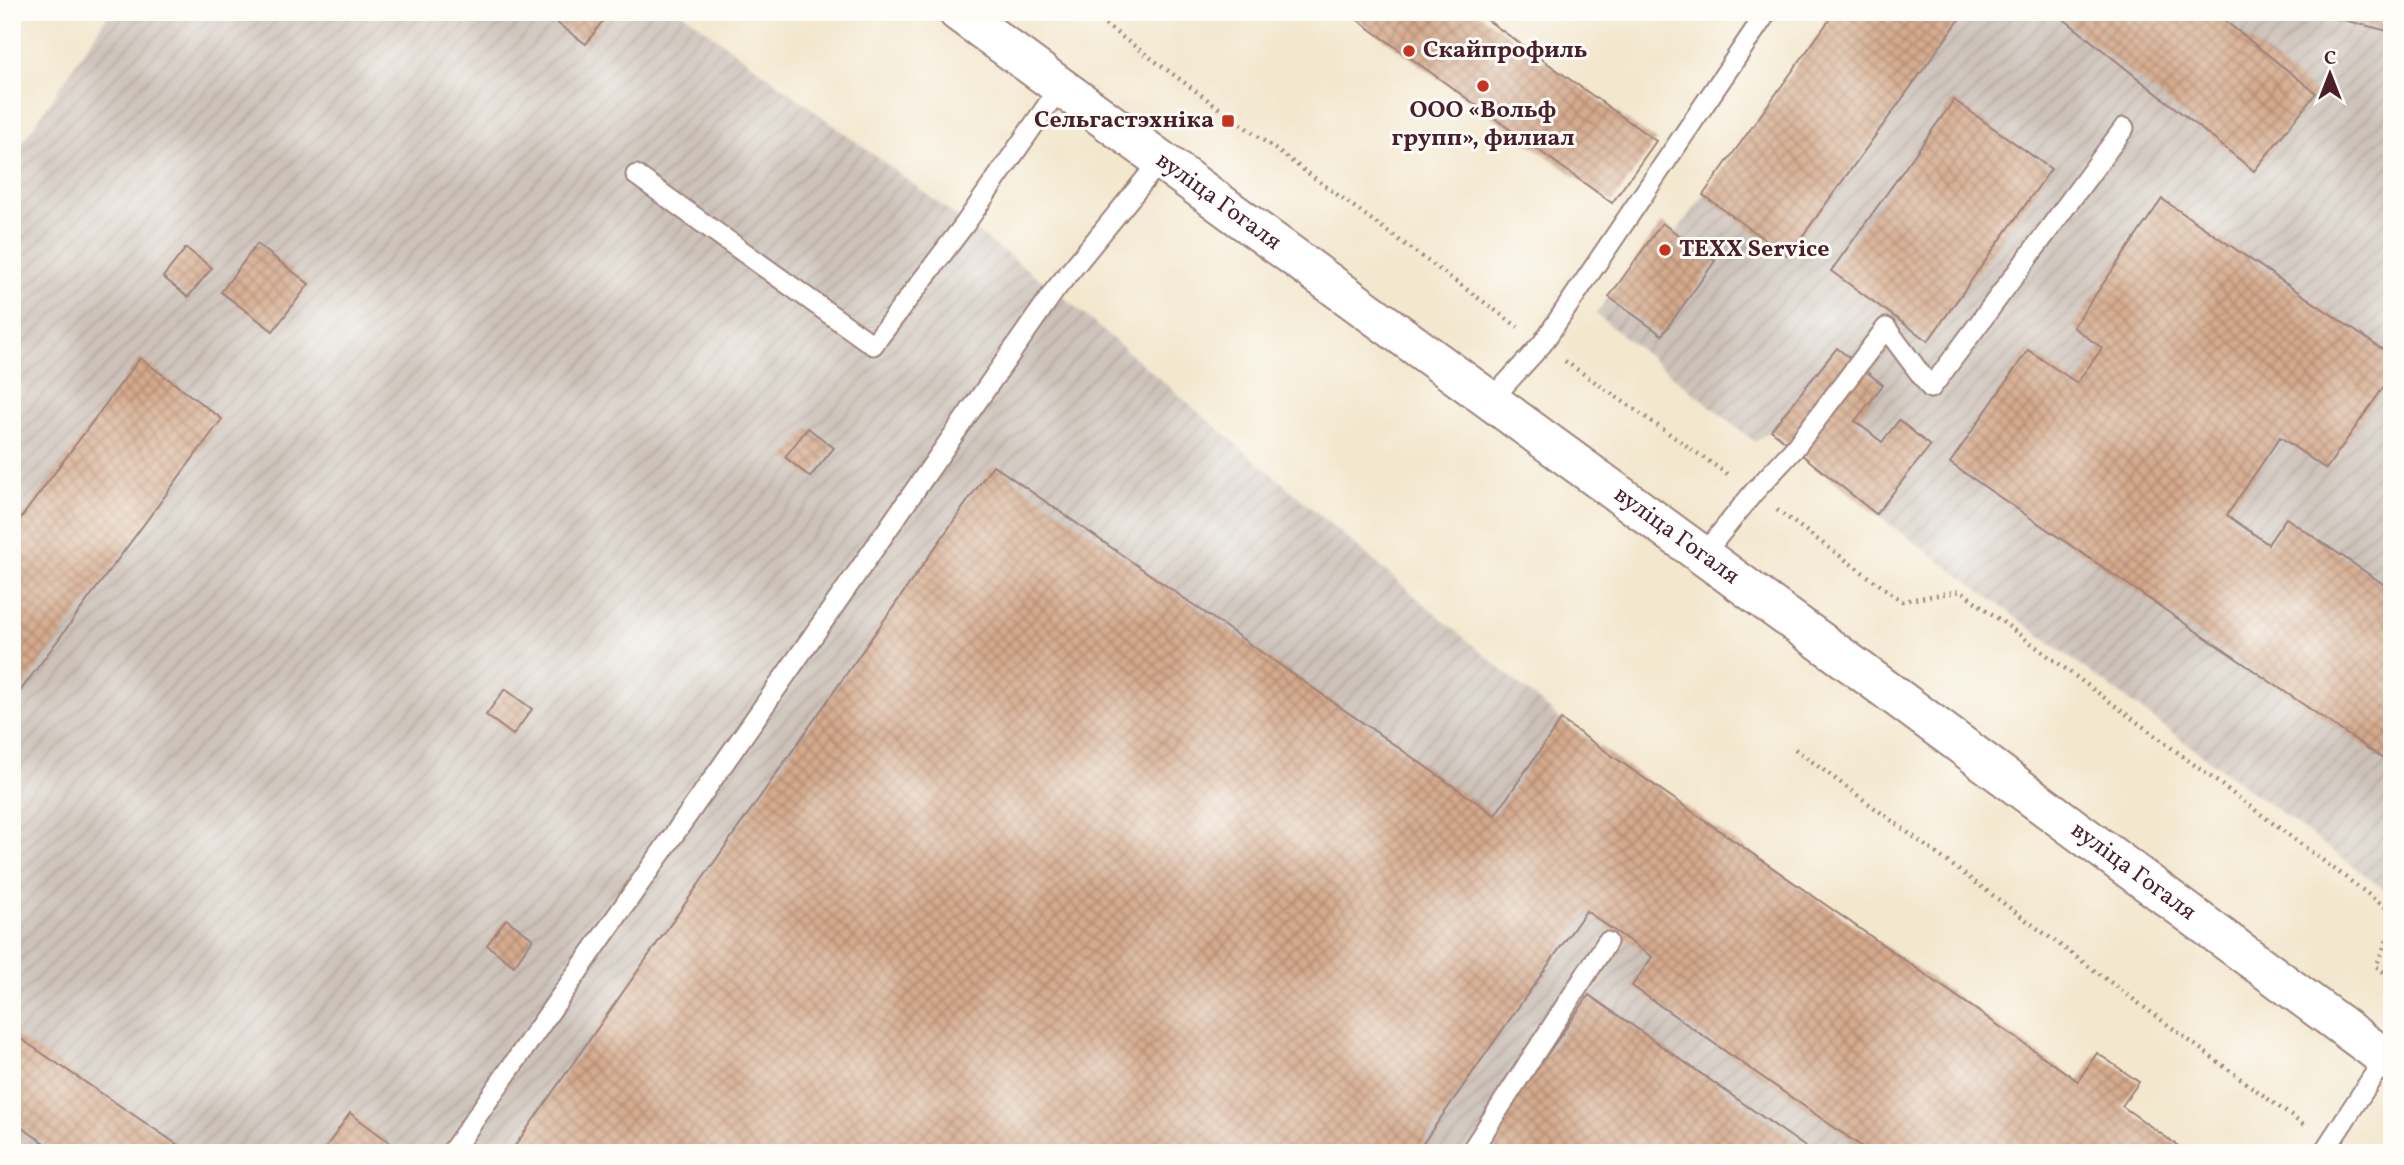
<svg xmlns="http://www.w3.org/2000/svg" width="2404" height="1165" font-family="Vollkorn,serif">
<defs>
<pattern id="industrial-furrows" width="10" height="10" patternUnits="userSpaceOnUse" patternTransform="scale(1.75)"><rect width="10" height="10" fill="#ccc2b9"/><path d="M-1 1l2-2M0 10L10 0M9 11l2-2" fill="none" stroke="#b1a69f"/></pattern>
<pattern id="building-cross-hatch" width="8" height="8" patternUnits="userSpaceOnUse" patternTransform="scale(1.75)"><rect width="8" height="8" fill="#d5aa8c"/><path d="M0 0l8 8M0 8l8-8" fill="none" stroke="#af8a73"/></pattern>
</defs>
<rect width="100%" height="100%" fill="#fdfcf7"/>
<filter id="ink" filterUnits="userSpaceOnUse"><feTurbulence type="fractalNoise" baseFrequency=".0143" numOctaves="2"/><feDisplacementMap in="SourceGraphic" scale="14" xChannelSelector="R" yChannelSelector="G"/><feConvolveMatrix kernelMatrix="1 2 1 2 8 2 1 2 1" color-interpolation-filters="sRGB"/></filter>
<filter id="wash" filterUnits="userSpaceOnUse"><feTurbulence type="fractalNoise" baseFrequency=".00686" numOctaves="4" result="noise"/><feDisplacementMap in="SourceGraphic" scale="28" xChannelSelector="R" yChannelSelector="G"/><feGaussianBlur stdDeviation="1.57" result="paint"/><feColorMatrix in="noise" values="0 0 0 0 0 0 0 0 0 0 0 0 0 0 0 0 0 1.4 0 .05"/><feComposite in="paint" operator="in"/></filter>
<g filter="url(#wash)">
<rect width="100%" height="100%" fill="#f3e7ce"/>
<g fill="url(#industrial-furrows)">
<path d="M110 12H682L1055 290 1561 720 2078 1081 2122 1106 2188 1153H12V159Z"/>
<path d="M1835 12H2392V895L1876 514 1771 430 1755 442 1596 314 1662 223 1676 233Z"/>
</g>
<g id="blocks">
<g fill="url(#building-cross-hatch)">
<path d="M542 12H609L586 44Z"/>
<path d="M1359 12H1476L1656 141 1612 203 1355 18Z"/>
<path d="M1835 12H1965L1788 256 1703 195Z"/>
<path d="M2055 12H2214L2316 93 2254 171Z"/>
<path d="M2316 12H2392V32L2315 13Z"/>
<path d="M1954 100 2051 169 1928 341 1831 271Z"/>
<path d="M2162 199 2392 356V375L2326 469 2280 437 2227 515 2268 544 2286 518 2392 590V626L2389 630 2392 632V765L1950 463 2028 350 2077 383 2102 348 2073 327Z"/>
<path d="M1662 223 1715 261 1662 335 1609 297Z"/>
<path d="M257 244 309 284 273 331 221 292Z"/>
<path d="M186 248 212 268 188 297 163 277Z"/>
<path d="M1837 348 1883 385 1855 421 1882 442 1899 420 1930 446 1876 514 1771 430Z"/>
<path d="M140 358 222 419 12 702V530Z"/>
<path d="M808 428 834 448 810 477 785 457Z"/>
<path d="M993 465 1495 815 1561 720 2078 1081 2097 1053 2139 1082 2122 1106 2188 1153H1871L1632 986 1652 957 1586 911 1416 1153H510Z"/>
<path d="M505 689 532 709 513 735 486 715Z"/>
<path d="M506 919 533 939 514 966 487 945Z"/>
<path d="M1589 995 1814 1153H1478Z"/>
<path d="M12 1033 190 1153H59L12 1121Z"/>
<path d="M350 1113 389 1142 381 1153H322Z"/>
</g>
</g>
</g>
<g filter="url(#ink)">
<use href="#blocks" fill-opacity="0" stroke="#9e837c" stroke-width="2"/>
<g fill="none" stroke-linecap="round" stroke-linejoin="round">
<g stroke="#9e837c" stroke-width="23">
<g id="service">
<path d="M636 175 873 345 965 224 1060 87"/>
<path d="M1491 400 1542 344 1767 12"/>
<path d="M1703 555 1753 493 1794 449 1886 328 1931 388 2124 128"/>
<path d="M451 1153 1055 290 1161 160"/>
<path d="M1470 1153 1607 942"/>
<path d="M2323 1153 2385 1058"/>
</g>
</g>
<g stroke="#9e837c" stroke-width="42">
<g id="secondary">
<path id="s1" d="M958 12 1857 668 2392 1063"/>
</g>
</g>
<g stroke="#9e837c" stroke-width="4.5" stroke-dasharray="2 5" stroke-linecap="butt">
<path d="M1088 12 1518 327"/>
<path d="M1565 361 1730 476"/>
<path d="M1777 510 1902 601 1961 591 2392 912"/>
<path d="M1795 749 2306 1127"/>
<path d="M2392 928 2376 966 2392 978"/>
</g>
<use href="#service" stroke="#fff" stroke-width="19"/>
<use href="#secondary" stroke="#fff" stroke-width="38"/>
</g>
</g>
<g fill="#c8321e" stroke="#fdfcf7" stroke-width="2.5">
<circle cx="1409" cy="51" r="7"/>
<circle cx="1483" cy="86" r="7"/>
<rect x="1221" y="114" width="14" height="14" rx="3.5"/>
<circle cx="1665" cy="250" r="7"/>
</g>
<g text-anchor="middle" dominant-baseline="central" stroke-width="6" stroke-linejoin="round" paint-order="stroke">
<g font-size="24" font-weight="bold" fill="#4a1f2b" stroke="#fdfcf7" text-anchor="start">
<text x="1423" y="51">Скайпрофиль</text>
<text x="1483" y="111" text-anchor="middle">ООО «Вольф<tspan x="1483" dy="28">групп», филиал</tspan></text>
<text x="1214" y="121" text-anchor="end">Сельгастэхніка</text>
<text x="1679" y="250">TEXX Service</text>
</g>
<g font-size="24" fill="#4a1f2b" stroke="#fdfcf7">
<text stroke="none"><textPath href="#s1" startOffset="322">вуліца Гогаля</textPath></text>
<text stroke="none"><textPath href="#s1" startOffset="889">вуліца Гогаля</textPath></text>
<text stroke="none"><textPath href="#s1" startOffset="1456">вуліца Гогаля</textPath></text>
</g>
</g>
<rect width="2404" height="1165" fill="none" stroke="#fdfcf7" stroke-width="42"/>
<g transform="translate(2330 74)" stroke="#fdfcf7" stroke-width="5" paint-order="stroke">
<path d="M0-5L12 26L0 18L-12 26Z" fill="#4a1f2b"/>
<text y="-10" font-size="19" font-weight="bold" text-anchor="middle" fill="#4a1f2b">С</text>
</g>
</svg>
